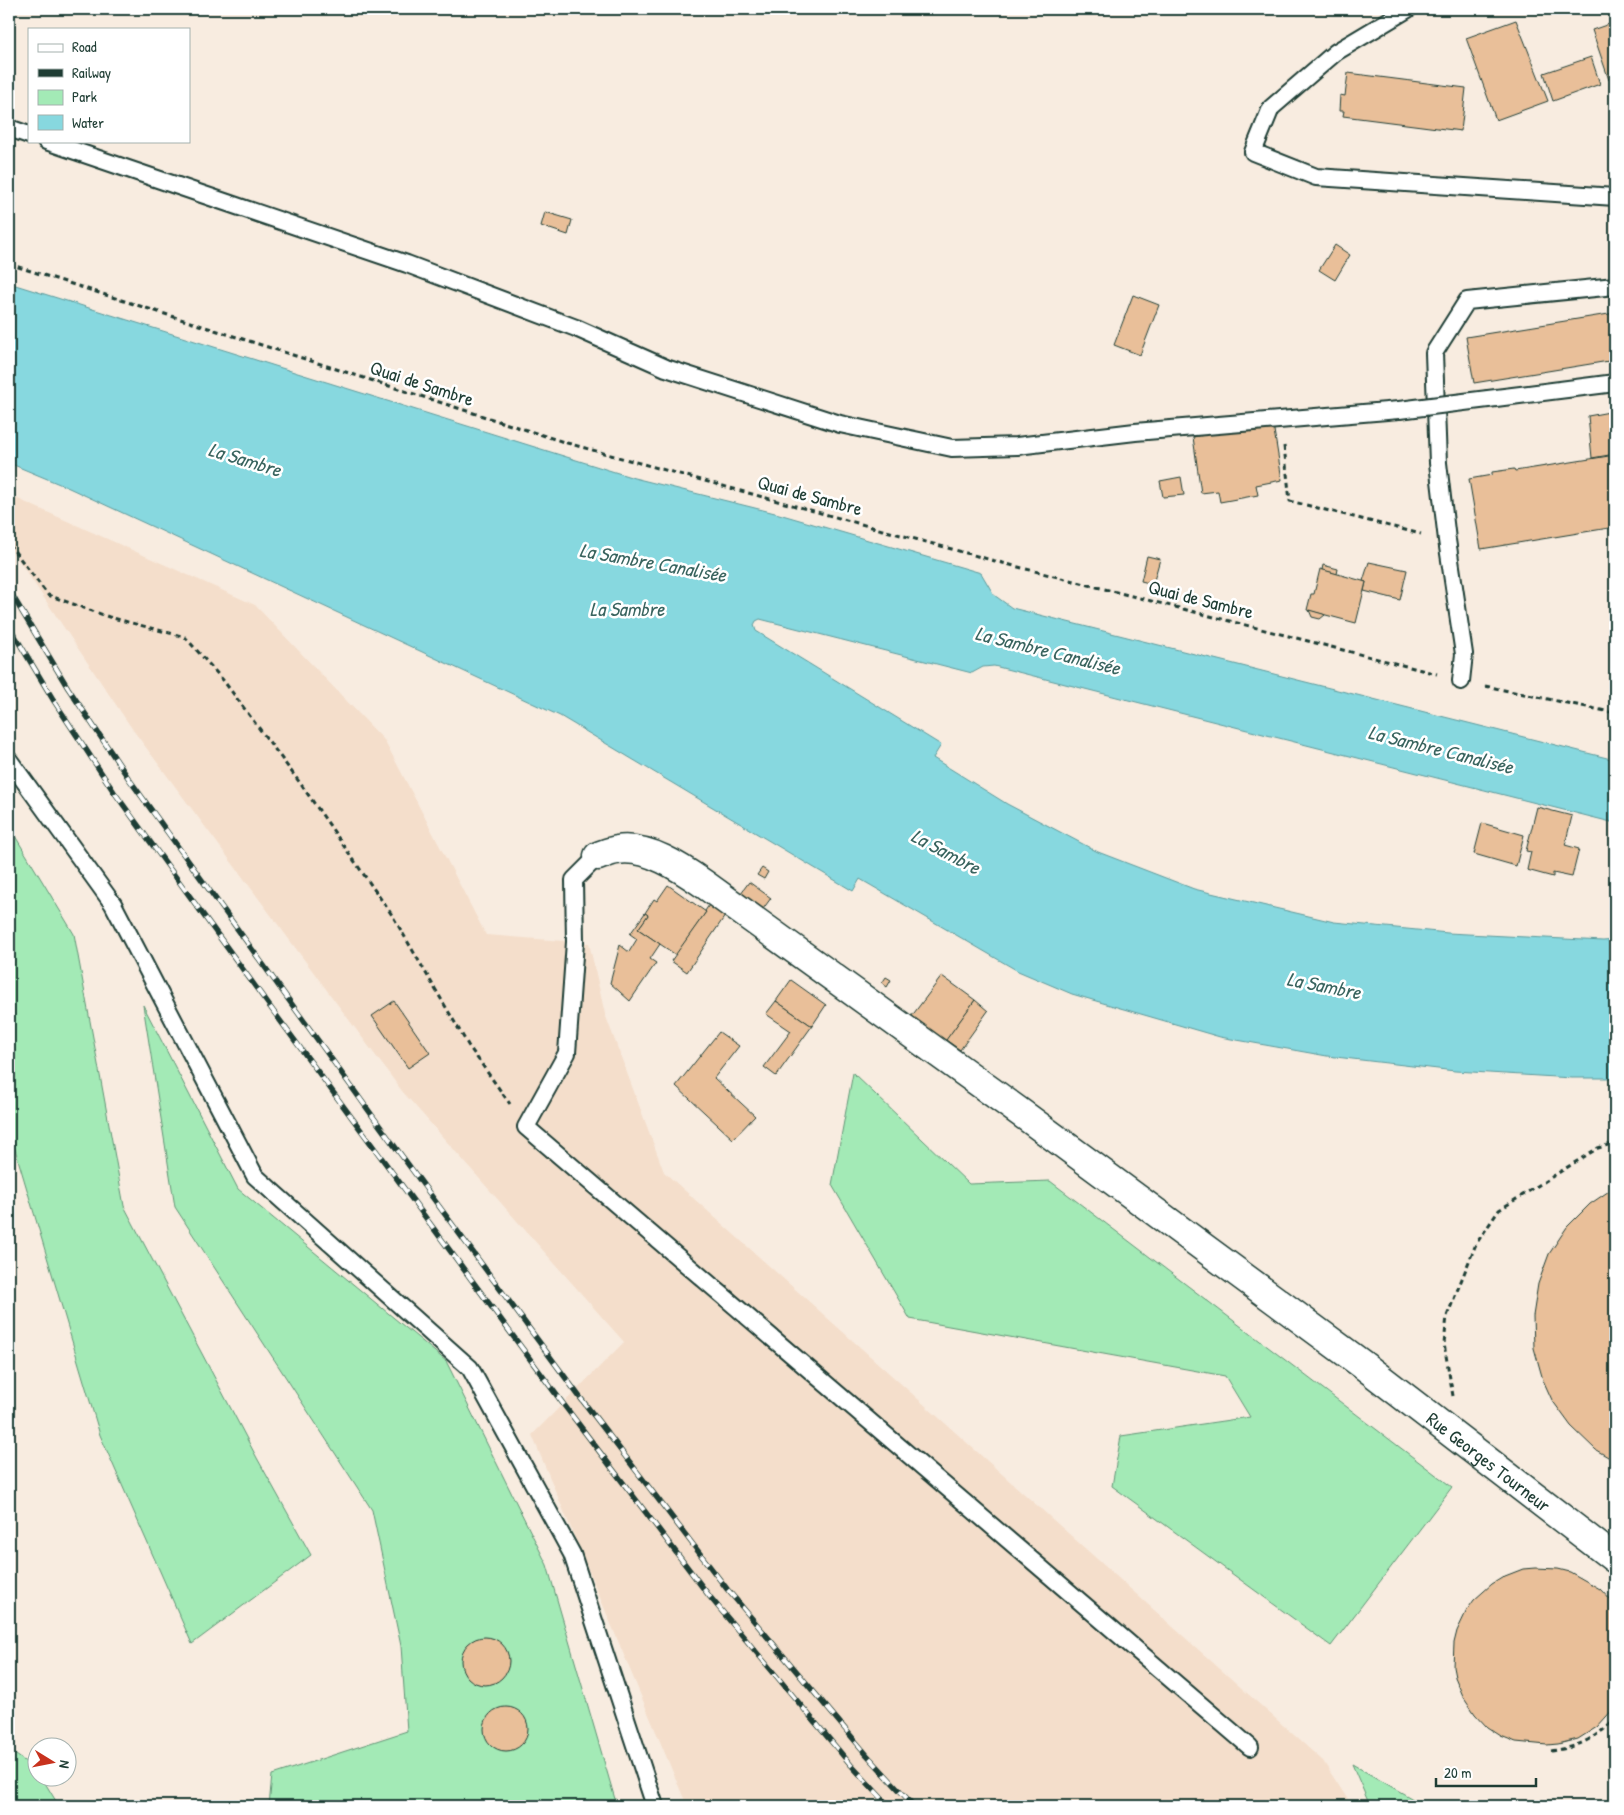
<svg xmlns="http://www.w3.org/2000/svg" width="1624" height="1815" font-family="'Patrick Hand',sans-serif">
<rect width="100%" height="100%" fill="#f8ece0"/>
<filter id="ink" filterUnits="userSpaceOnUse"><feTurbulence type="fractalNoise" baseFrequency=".02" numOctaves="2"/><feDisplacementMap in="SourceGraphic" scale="10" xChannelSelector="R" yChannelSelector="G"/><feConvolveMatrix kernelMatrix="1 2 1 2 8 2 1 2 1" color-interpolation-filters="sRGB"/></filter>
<g filter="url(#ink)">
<path fill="#f4decb" d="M9 495 255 605 385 741 486 935 589 943 605 1014 664 1172 1323 1761 1352 1806H687L532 1435 624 1342 402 1091 133 730 9 546Z"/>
<g fill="#a3eab6" stroke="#619475">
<path d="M9 826 74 934 124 1206 257 1458 311 1555 192 1644 100 1435 9 1129Z"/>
<path d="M143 1005 238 1189 446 1361 547 1565 617 1806H269L272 1775 407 1731 401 1646 372 1510 175 1207Z"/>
<path d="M853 1073 969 1184 1050 1181 1452 1487 1331 1646 1112 1486 1121 1436 1250 1417 1225 1376 910 1319 832 1185Z"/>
<path d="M9 1750 37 1770 38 1778H42L59 1806H9Z"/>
<path d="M1352 1764 1425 1806H1370Z"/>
</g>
<path fill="#87d8df" stroke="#5d9a9b" d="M9 283 634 478 779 514 981 573 994 595 1012 608 1615 760V823L994 666 983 667 972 673 760 619 756 621 754 625 756 631 941 745 933 758 1007 804 1098 852 1194 889 1334 922 1448 933 1603 941 1615 940V1078H1572L1455 1071 1327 1056 1220 1037 1072 994 1018 971 860 879 853 891 560 716 69 488 9 463Z"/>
<g fill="#e9bf99" stroke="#1f3d34">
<path d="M1516 20 1548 101 1496 120 1466 38Z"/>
<path d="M1615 22V78L1609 80 1592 30Z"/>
<path d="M1591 57 1600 84 1553 101 1544 73Z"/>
<path d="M1348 73 1466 88 1461 131 1343 116 1344 111H1339L1340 95 1345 96Z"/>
<path d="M545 212 572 220 568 235 541 226Z"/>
<path d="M1335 245 1350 255 1335 280 1319 270Z"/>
<path d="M1133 295 1159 305 1140 355 1114 345Z"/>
<path d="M1615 313V360L1474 383 1466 337Z"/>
<path d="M1615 411V454L1592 458 1588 416Z"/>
<path d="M1273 424 1282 480 1256 485 1258 495 1220 502 1218 491 1201 493 1193 437Z"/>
<path d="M1615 455V527L1481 549 1469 479 1492 475V472L1514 469 1515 471Z"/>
<path d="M1181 477 1184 495 1163 497 1160 481Z"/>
<path d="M1147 556 1160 559 1153 584 1141 581Z"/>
<path d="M1369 562 1407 570 1400 600 1364 591 1366 582 1363 581Z"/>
<path d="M1323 565 1338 569 1337 574 1322 570Z"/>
<path d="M1320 569 1366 582 1356 623 1307 610 1311 594H1314Z"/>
<path d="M1309 610 1323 614 1325 615 1320 619 1312 617Z"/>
<path d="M1537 807 1572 816 1565 845 1579 849 1572 877 1553 873V877L1527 870 1531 852 1526 851Z"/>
<path d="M1482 823 1524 835 1516 866 1474 854Z"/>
<path d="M762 868 768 872 764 879 757 875Z"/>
<path d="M749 882 771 898 763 909 741 893Z"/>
<path d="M668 885 706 912 676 955 638 929 648 915 645 913 654 899 657 901Z"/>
<path d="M709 905 725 916 687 972 671 961 706 912 705 911Z"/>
<path d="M645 913 648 915 638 929 660 944 650 959 656 963 630 1001 610 983 620 945 629 952 637 939 630 934Z"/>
<path d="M942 976 975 1000 945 1042 911 1017Z"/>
<path d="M886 977 891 980 887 987 882 983Z"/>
<path d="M791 980 826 1005 812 1026 776 1001Z"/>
<path d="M975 1000 988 1011 960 1050 946 1040Z"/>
<path d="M394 1001 430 1053 408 1068 372 1016Z"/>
<path d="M776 1001 812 1026 776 1076 764 1067 791 1031 766 1014Z"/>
<path d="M719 1032 739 1046 714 1078 755 1116 733 1139 676 1086Z"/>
<path d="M1615 1187V1461L1596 1450 1571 1426 1552 1400 1543 1380 1534 1348 1533 1316 1538 1284 1549 1254 1567 1227 1590 1204Z"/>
<path d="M1535 1568 1558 1569 1570 1572 1600 1589 1615 1605V1707L1597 1727 1578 1739 1558 1744 1547 1745 1516 1742 1501 1736 1487 1727 1475 1714 1463 1696 1455 1677 1453 1667 1454 1643 1457 1631 1467 1610 1474 1600 1492 1584 1505 1576 1523 1569Z"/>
<circle cx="485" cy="1661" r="24"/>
<circle cx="506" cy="1729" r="22"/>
</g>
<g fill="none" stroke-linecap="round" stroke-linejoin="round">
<g stroke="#1f3d34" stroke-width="20">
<g id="lane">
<path d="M1408 9 1336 52 1271 108 1253 152 1316 177 1615 197"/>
<path d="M9 128 29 135"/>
<path d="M46 141 407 264 576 328 666 368 840 424 952 448 1017 446 1135 432 1399 410"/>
<path d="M1488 399 1615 383"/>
<path d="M1461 681 1464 654 1447 540 1438 463 1434 353 1467 301 1615 286"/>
<path d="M9 760 113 904 255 1176 470 1368 572 1554 655 1806"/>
<path d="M598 856 574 880 575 942 567 1053 526 1127 1250 1747"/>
</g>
</g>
<g stroke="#1f3d34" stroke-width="31">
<g id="street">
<path id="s1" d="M598 856C604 854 610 851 617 850 647 845 681 868 704 884L1028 1118 1363 1365 1615 1559"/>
</g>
</g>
<g stroke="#1f3d34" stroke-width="3" stroke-dasharray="5 4" stroke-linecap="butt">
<path d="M9 264 567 443 995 561 1437 674"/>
<path d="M1284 446 1290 501 1421 534"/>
<path d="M9 544 48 595 109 617 185 637 223 680 300 783 392 915 468 1045 510 1104"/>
<path d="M1485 686 1615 713"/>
<path d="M1453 1396 1444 1344 1447 1316 1476 1244 1499 1210 1598 1148 1615 1143"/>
<path d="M1551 1751C1576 1748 1598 1738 1615 1718"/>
</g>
<use href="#lane" stroke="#fff" stroke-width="16"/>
<use href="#street" stroke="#fff" stroke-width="28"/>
<g stroke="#1f3d34" stroke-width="5.5">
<g id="rail">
<path d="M9 590 68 688 129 779 382 1129 579 1396 727 1589 867 1755 914 1806"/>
<path d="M9 626 54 701 114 792 276 1015 564 1405 710 1597 851 1765 889 1806"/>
</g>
</g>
<use href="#rail" stroke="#fff" stroke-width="4" stroke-dasharray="11" stroke-linecap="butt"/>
<g stroke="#1f3d34" stroke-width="20" stroke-linecap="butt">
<path id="lane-bridge" d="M1399 410 1488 399"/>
</g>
<use href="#lane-bridge" stroke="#fff" stroke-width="16"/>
</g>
</g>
<g text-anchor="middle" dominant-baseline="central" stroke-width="5" stroke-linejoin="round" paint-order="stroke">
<g font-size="19" fill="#1f3d34" stroke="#fff">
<text transform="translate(422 383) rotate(18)">Quai de Sambre</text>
<text transform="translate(810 495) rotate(15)">Quai de Sambre</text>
<text transform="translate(1201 599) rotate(14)">Quai de Sambre</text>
<text stroke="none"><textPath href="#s1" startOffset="1090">Rue Georges Tourneur</textPath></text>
</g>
<g font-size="20" font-style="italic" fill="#39645f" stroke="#fff">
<text transform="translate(245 459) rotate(17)">La Sambre</text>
<text transform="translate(653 562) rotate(10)">La Sambre Canalisée</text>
<text x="627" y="608">La Sambre</text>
<text transform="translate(1048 650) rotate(14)">La Sambre Canalisée</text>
<text transform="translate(1441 749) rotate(14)">La Sambre Canalisée</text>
<text transform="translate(946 851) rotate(28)">La Sambre</text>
<text transform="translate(1324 985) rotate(11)">La Sambre</text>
</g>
</g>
<rect width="1624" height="1815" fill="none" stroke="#fff" stroke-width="30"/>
<rect x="15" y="15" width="1594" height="1785" fill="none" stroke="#1f3d34" stroke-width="2" filter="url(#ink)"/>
<rect x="28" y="28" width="162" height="115" fill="#ffffff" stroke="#a5b1ae"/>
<rect x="38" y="44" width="25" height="8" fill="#ffffff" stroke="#a5b1ae"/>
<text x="72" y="52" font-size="15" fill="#1f3d34">Road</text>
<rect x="38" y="69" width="25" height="8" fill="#1f3d34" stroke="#a5b1ae"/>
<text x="72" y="78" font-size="15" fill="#1f3d34">Railway</text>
<rect x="38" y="90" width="25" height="15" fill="#a3eab6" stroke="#a5b1ae"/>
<text x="72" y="102" font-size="15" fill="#1f3d34">Park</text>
<rect x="38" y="115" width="25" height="15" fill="#87d8df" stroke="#a5b1ae"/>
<text x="72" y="128" font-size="15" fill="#1f3d34">Water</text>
<g transform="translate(52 1762) rotate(100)"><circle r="24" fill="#ffffff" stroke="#a5b1ae"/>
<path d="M0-4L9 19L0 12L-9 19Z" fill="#c8321e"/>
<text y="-8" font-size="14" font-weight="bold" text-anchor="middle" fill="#1f3d34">N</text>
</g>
<path d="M1436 1778v8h100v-8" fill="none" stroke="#1f3d34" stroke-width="2.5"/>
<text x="1444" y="1778" font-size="15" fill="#1f3d34" stroke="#ffffff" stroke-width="4" paint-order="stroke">20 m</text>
</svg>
